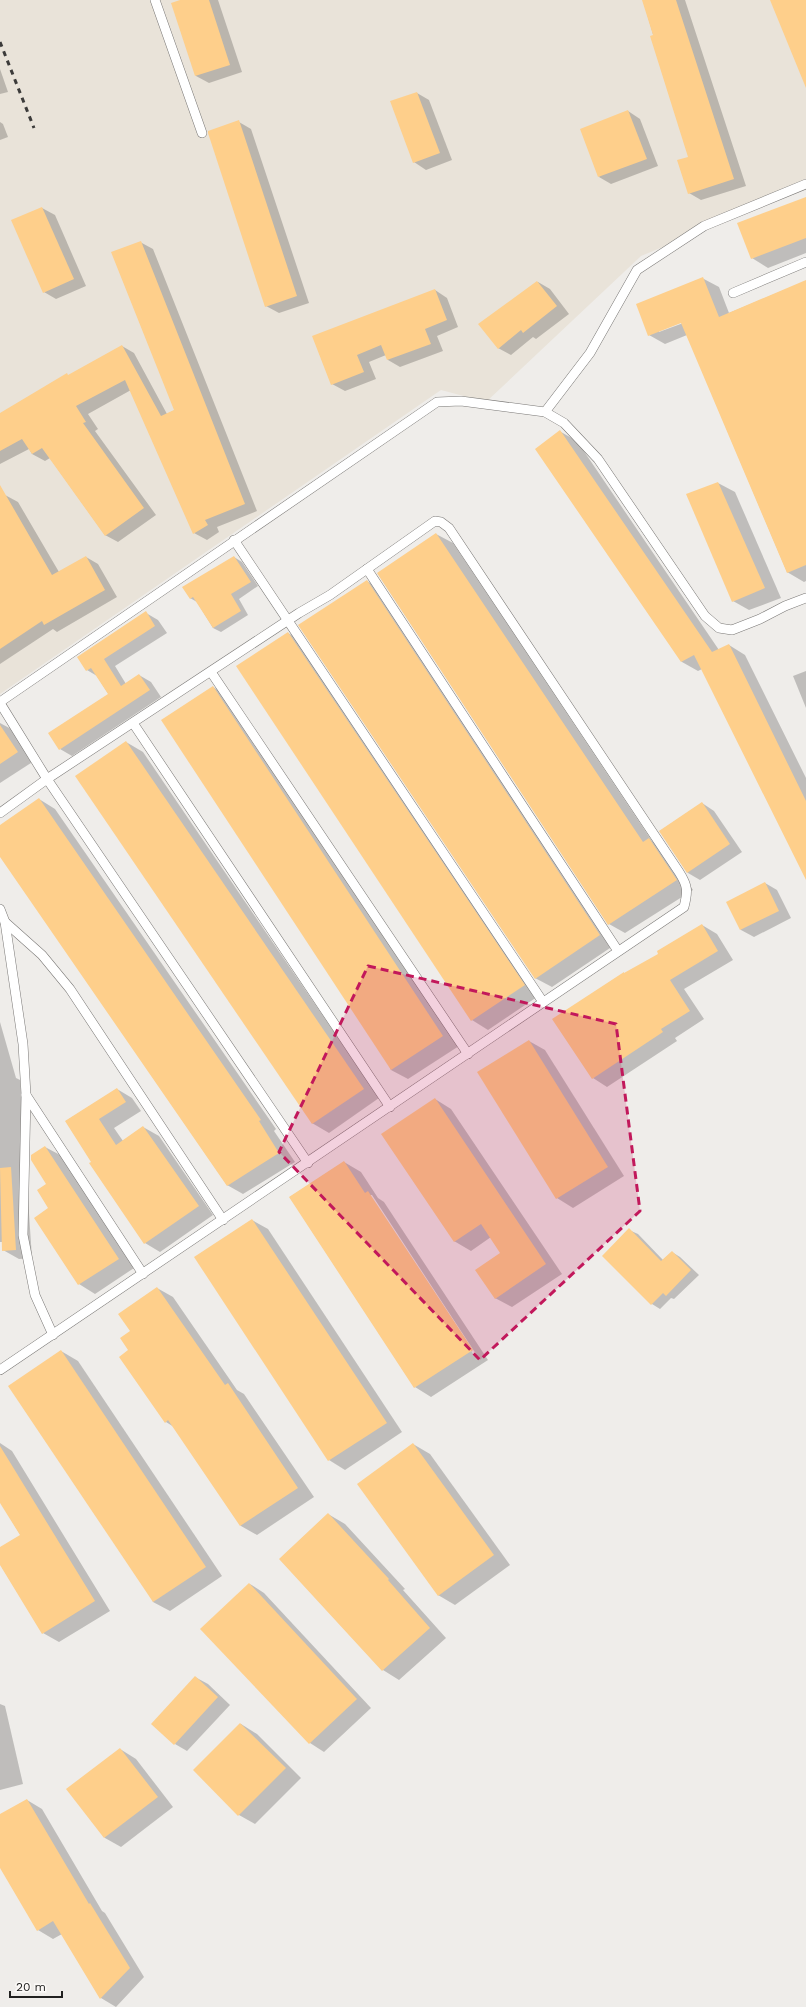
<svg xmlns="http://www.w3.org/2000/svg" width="806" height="2007" font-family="'Work Sans',sans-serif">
<rect width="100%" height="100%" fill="#efedea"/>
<path fill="#e9e3d9" d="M0 0H806V188L641 256 486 402 441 390 0 694Z"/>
<g fill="#0003" fill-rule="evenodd">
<path d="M184 0H218L242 72 209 83 196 76 173 4Z"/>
<path d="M643 0H685L746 186 701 200 689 193V158Z"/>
<path d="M0 69 8 92 0 94Z"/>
<path d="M417 93 429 100 452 160 426 170 414 162Z"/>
<path d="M628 111 640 119 658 166 611 184 599 177Z"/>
<path d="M0 122 3 124 8 137 0 140Z"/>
<path d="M239 122 251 129 309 303 279 313 266 306Z"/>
<path d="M806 198V253L768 268 752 258Z"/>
<path d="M42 208 55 215 86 286 56 299 44 292 13 221Z"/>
<path d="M140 242 153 249 257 511 217 527 219 532 207 540 194 533 131 390 88 414 98 429 95 431 156 515 118 542 105 535 50 458 45 461 32 454 29 449 0 464V414L122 346 134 353 167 414 175 410Z"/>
<path d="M702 278 719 287 729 313 806 281V581L804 582 787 572 687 335 665 344 649 335ZM685 320 686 322 659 332V330Z"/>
<path d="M538 282 550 289 569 314 536 339 533 337 511 355 498 348Z"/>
<path d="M435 290 447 298 458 327 437 336 443 351 400 367 388 360 386 355 369 362 376 379 345 391 332 384 314 337Z"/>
<path d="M561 432 577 441 719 650 729 645 745 655 806 778V878L702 669 698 671 682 662 536 449Z"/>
<path d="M718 483 735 492 781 598 749 610 733 601Z"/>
<path d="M5 495 18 502 59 572 86 557 98 564 117 597 57 632 53 629 0 664V498Z"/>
<path d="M436 534 453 543 652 841 665 848 693 890 625 933 609 924 378 574Z"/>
<path d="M234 557 242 562 258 586 239 599 248 615 221 632 213 628 197 602 190 598Z"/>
<path d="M367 581 384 591 616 944 552 987 535 978Z"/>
<path d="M146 613 158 620 167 633 115 666 126 684 139 675 151 682 161 697 72 756 60 749 109 695 97 676 87 670Z"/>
<path d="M288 633 304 642 540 995 488 1030 472 1020Z"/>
<path d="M806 671V708L793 676Z"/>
<path d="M213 687 230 697 459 1046 408 1079 391 1070Z"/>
<path d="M0 723 13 730 34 761 0 783Z"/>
<path d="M126 742 143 752 379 1098 329 1133 312 1123Z"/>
<path d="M39 799 55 809 276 1129 274 1131 295 1162 243 1194 227 1185 0 855V827Z"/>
<path d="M702 803 714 811 742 852 700 880 688 873 660 831Z"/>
<path d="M765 883 777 890 791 918 754 937 741 930 728 902Z"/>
<path d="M702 925 717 934 733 960 684 989 704 1019 675 1038 677 1041 607 1087 593 1078 625 974 660 954Z"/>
<path d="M0 1022 16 1078 20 1080 32 1258 19 1259 3 1250 2 1242H0Z"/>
<path d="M529 1041 545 1050 624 1176 573 1208 557 1198Z"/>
<path d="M117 1089 132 1098 141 1111 114 1128 123 1141 143 1127 159 1136 213 1215 160 1252 145 1243 66 1121Z"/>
<path d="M435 1099 451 1109 562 1274 512 1307 495 1298 502 1254 491 1237 471 1251 454 1241Z"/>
<path d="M45 1147 62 1156 134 1268 95 1294 79 1284 36 1218 50 1209Z"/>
<path d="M344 1162 361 1172 378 1198 384 1202 488 1360 431 1397 415 1387 290 1197ZM369 1195H372L476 1354 474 1355Z"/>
<path d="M252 1220 268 1229 402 1432 345 1470 329 1460Z"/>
<path d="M629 1230 638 1234 663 1260 672 1252 680 1257 699 1275 674 1299 671 1298 660 1309 652 1304Z"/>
<path d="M157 1288 173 1297 237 1390 244 1394 314 1497 257 1535 241 1526 174 1427 166 1422 130 1351 132 1331Z"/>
<path d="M61 1351 78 1361 222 1576 170 1611 153 1602Z"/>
<path d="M0 1443 12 1451 110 1611 59 1642 43 1633 0 1564V1549L21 1536 0 1501Z"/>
<path d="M413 1444 430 1454 510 1565 455 1605 438 1595Z"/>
<path d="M328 1514 345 1524 405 1589 403 1590 446 1638 399 1680 383 1670 280 1559Z"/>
<path d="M250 1584 264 1593 371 1708 324 1752 310 1743Z"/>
<path d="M195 1677 208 1684 230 1705 187 1751 175 1744Z"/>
<path d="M0 1704 5 1706 23 1784 0 1790Z"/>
<path d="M241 1724 257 1734 301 1778 255 1824 239 1815Z"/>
<path d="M120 1749 136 1759 173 1807 121 1847 105 1838 68 1789Z"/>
<path d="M27 1800 42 1809 102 1911 105 1913 144 1977 116 2007 101 1998 62 1934 53 1939 38 1930 0 1866V1816Z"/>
</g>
<g fill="#fecf8b">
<path d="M180 0H209L230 65 195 76 171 3Z"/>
<path d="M642 0H676L734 179 688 194 677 160 688 157 650 36 653 35Z"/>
<path d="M770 0H806V88Z"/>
<path d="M417 92 440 153 413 163 390 101Z"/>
<path d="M628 110 647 159 598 177 580 129Z"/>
<path d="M239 120 297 296 265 307 208 133V131Z"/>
<path d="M806 197V238L751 259 737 223Z"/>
<path d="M42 207 74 279 43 293 11 220Z"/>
<path d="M141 241 245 504 205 520 208 525 193 534 125 380 76 406 86 422 83 423 144 508 105 536 42 448 32 454 22 439 0 451V413L67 373 68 375 122 345 161 416 174 410 111 252Z"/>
<path d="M703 277 719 317 806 280V565L787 573 681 323 648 336 636 304Z"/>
<path d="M537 281 557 306 523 333 521 330 498 349 478 324Z"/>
<path d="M435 289 447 320 425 329 431 344 387 360 381 345 357 355 364 372 331 385 312 336Z"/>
<path d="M560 430 712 652 729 644 806 801V880L694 655 681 662 535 449Z"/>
<path d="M718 482 765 588 732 602 686 494Z"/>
<path d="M0 485 52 575 86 556 105 590 44 625 42 621 0 649Z"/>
<path d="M436 533 643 842 649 838 677 880 608 925 377 573Z"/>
<path d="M234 556 251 582 231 594 241 611 213 628 193 597 190 599 182 587Z"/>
<path d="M367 580 600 935 535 979 298 625Z"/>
<path d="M146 611 155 626 104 659 121 686 139 674 150 690 59 750 48 733 108 694 91 668 86 671 77 657Z"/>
<path d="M288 632 525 985 471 1021 236 666Z"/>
<path d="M213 686 443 1036 391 1070 161 720Z"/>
<path d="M0 725 18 752 0 764Z"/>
<path d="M126 741 364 1089 312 1124 75 776Z"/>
<path d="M39 798 261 1120 259 1121 279 1153 227 1186 0 857V825Z"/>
<path d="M702 802 730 844 687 873 659 831Z"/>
<path d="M765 882 779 911 740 930 726 902Z"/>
<path d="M702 924 718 951 670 980 690 1011 661 1029 663 1032 592 1079 552 1019 624 972V973L658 954 657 951Z"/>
<path d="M529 1040 608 1167 556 1199 477 1072Z"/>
<path d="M117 1088 126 1102 99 1119 116 1145 143 1126 199 1206 144 1244 89 1163 91 1162 65 1121Z"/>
<path d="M435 1098 546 1264 495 1299 475 1270 500 1253 481 1224 454 1242 381 1134Z"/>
<path d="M45 1146 119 1259 78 1285 34 1218 48 1208 37 1190 46 1184 31 1160V1155Z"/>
<path d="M344 1161 365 1193 368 1191 473 1350 414 1388 289 1197Z"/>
<path d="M11 1167 16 1250 2 1251 0 1168Z"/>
<path d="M252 1219 387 1423 328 1461 194 1257Z"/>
<path d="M629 1228 661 1261 672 1251 691 1270 666 1296 663 1293 651 1305 602 1256Z"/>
<path d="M157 1287 225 1385 228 1383 298 1488 240 1526 168 1420 165 1423 119 1357 128 1350 120 1338 130 1331 118 1314Z"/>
<path d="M61 1350 206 1567 153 1602 8 1386Z"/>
<path d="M413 1443 494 1555 438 1596 357 1484Z"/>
<path d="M0 1446 95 1601 42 1634 0 1565V1547L20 1535 0 1503Z"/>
<path d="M328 1513 389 1579 388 1580 430 1628 382 1671 279 1559Z"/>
<path d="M249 1583 357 1699 309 1744 200 1629Z"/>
<path d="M195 1676 218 1697 174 1745 151 1724Z"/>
<path d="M240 1723 286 1768 238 1816 193 1770Z"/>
<path d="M120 1748 158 1797 104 1838 66 1789Z"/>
<path d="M27 1799 89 1904 90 1903 130 1968 100 1999 53 1921 37 1931 0 1868V1814Z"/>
</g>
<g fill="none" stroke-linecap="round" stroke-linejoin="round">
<g stroke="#7a7876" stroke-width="10">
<g id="service">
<path d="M155 0 202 133"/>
<path d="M733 293 806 262"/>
<path d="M545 412 590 353 637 270 704 226 806 184"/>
<path d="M234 540 543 1002"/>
<path d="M367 569 618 951"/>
<path d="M211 672 468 1054"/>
<path d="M0 702 437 402 461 401 545 412 564 423 598 459 705 616 719 628 732 630 760 619 785 606 806 598"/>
<path d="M0 703 47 779 308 1163"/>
<path d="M133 723 390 1107"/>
<path d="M0 813 47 779 299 613 330 595 435 521 441 522 449 528 679 872C688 886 688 891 684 907L0 1370"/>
<path d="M0 909 5 922 23 1044 26 1095 23 1235 35 1295 53 1335"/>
<path d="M5 922 42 955 70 989 223 1220"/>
<path d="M26 1095 143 1274"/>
</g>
</g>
<use href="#service" stroke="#fff" stroke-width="9"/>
<path stroke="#3c3b3a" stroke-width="3" stroke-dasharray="5 5" stroke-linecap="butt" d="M0 42 34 128"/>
</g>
<path fill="#c2185b" fill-opacity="0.2" stroke="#c2185b" stroke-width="3" stroke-dasharray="8 5" stroke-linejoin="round" d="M368 966 616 1024 640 1211 480 1360 279 1152Z"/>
<path d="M10 1991v6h52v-6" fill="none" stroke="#212120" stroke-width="2"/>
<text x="16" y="1991" font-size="12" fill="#212120" stroke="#fcfaf8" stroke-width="3" paint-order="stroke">20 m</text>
</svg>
